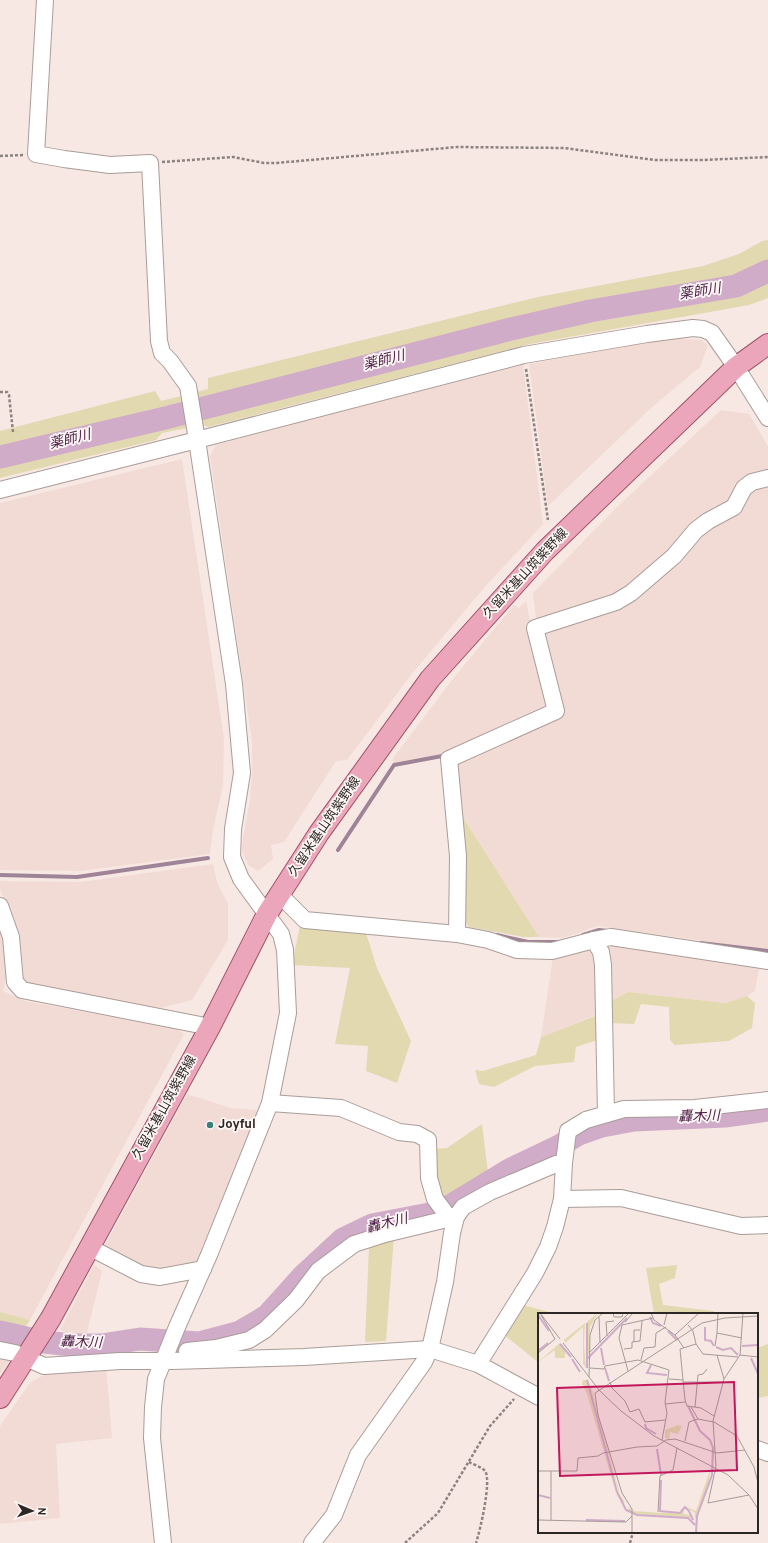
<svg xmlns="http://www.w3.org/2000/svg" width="768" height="1543" font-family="Overpass,'Noto Sans JP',sans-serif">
<rect width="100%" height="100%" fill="#f7e8e4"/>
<g fill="#f3dbd5">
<path d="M672 338 701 340 708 345 700 367 651 408 548 506 529 364Z"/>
<path d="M523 365 543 524 483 589 411 675 347 760 336 761 284 842 271 845 273 859 258 871 248 865 242 851V843L250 800 252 774V742L210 456 216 445 308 420Z"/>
<path d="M721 410 749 414 768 446V470L747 475 739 481 728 501 697 519 670 551 617 596 536 619 533 593 617 507Z"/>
<path d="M182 459 224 739 223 785 213 830 210 854 81 871 0 870V503Z"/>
<path d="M768 485V950L598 926 563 938 539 937 459 811 456 762 563 714 543 629 630 604 705 529 754 487Z"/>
<path d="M526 601 530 621 528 624 548 704 441 754 393 763V758L452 680 514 605 519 608Z"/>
<path d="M213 864 217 882 228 904V940L192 1000 152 1010 29 986 18 972 17 942 0 889V881L80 882Z"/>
<path d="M0 932 5 946 7 973 3 991 25 1001 177 1029 184 1034 30 1320 0 1312Z"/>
<path d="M603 943 760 964 755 991 747 996 725 1003 628 992 609 1002Z"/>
<path d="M588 948 600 957 598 1014 541 1037 553 957Z"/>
<path d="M187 1094 231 1108 256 1110 259 1116 199 1266 158 1274 103 1249Z"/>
<path d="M94 1265 102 1271 86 1337 60 1330Z"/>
<path d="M0 1353 13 1356 0 1374Z"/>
<path d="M106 1366 112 1438 56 1444 60 1518 0 1524V1426L30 1383 49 1372Z"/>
</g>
<g fill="#e3d9b1">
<path d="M768 240V261L731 278 544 312 0 447V431L155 391 161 401 208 389V378L538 297 703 266 739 254 762 241Z"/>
<path d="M768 283V298L749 305 530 344 208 427 203 425 162 433 156 440 0 478V466L157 428 538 332 732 297Z"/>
<path d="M459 811 539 937H523L469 927 463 919Z"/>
<path d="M300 926 366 933 377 968 411 1041 397 1083 366 1071 368 1046 335 1044 350 968 292 965Z"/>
<path d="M628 992 725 1003 747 996 755 1003 752 1028 729 1041 675 1045 670 1040 669 1007 641 1004 634 1024 609 1023V1002Z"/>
<path d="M600 1014 601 1039 576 1047 574 1062 535 1066 494 1087 479 1084 475 1070 483 1071 536 1055 541 1037Z"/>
<path d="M482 1124 488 1173 440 1200 433 1149 447 1148Z"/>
<path d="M394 1236 386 1341 365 1342 369 1246Z"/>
<path d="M677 1265 675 1278 659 1284 663 1305 714 1311V1314H654L646 1268Z"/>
<path d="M523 1305 557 1314H539V1363L503 1334Z"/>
<path d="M0 1312 30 1320 24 1329 0 1324Z"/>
<path d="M768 1344V1396L757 1398V1348Z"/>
</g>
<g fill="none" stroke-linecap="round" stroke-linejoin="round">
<g stroke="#9f8498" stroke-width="4">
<path d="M338 850 394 765 442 756 447 754"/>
<path d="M0 875 77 877 208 858"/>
<path d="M497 935 528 942H559"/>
<path d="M583 935 599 930 608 931"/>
<path d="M701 943 768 951"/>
</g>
<g stroke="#d0acc9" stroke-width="23">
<path d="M0 457 165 418 511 329 590 311 736 286 768 271"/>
<path d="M0 1332 44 1342 72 1345H101L140 1339 199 1343 240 1332 267 1316 303 1276 343 1239 372 1225 440 1212 509 1170 559 1146 579 1134 602 1126 634 1120 725 1116 768 1110"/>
</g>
<g stroke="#aa9c98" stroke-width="18">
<g id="minor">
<path d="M45 0 36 154 64 159 110 165 150 163 159 341 162 353 170 361 188 386 197 440 234 684 242 773 233 829 232 857 241 879 281 934 285 950 288 1013 270 1103 209 1255 177 1327 156 1379 153 1407 152 1438 163 1543"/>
<path d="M0 490 197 440 524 355 647 334 693 328 703 329 712 333 736 367 768 418"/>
<path d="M280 895 305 920 457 934 488 940 517 950 552 951 594 940 611 937 768 961"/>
<path d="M0 906 11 937 15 982 22 990 210 1027"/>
<path d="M457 934 458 856 449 759 556 711 535 628 616 602 631 593 674 556 696 530 708 521 734 507 744 488 752 482 768 478"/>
<path d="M594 940 601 952 603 965 606 1114"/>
<path d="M270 1103 341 1108 399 1132 417 1134 428 1140 429 1178 435 1199 447 1215 456 1217"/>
<path d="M562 1199 621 1198 741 1226 768 1225"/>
<path d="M89 1247 141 1274 160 1277 203 1269"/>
<path d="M0 1350 15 1353 44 1366 120 1361H172L304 1357 430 1349 478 1364 539 1397"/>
<path d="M187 1351 216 1348 249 1340 265 1330 296 1300 318 1271 354 1244 385 1234 443 1220 447 1215"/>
<path d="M478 1364 535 1273 548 1247 555 1227 562 1199 564 1163 568 1131 586 1120 624 1109 695 1108 768 1100"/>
<path d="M757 1449 768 1453"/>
<path d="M312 1543 334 1515 358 1455 424 1362 430 1349 445 1282 452 1233 456 1217 463 1207 490 1192 556 1164 564 1163"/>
</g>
</g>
<g stroke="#a15369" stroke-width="22">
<path id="major" d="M0 1398 51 1318 210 1027 267 914 319 833 430 679 545 551 736 367 768 344"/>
</g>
<g stroke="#8c827f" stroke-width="2.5" stroke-dasharray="3 2" stroke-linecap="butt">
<path d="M0 156 23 155"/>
<path d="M162 162 233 157 264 163H276L457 147 564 148 655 160H704L768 157"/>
<path d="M526 369 548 520"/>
<path d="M0 392H7L9 395 13 432"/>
<path d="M469 1462C474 1465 482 1467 485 1471 492 1480 480 1531 476 1543"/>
<path d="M405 1543 438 1513 490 1426 514 1399"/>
<path d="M630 1543 633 1532"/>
</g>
<use href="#minor" stroke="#fff" stroke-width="16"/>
<use href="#major" stroke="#eca6bb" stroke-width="20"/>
</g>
<circle fill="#3a817a" stroke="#fef7f6" stroke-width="1.5" cx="210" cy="1125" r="4"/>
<g text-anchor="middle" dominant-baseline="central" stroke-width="3.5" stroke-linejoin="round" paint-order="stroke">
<g font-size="13" fill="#2c2725" stroke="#fef7f6">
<text transform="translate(526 574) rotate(-47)">久留米基山筑紫野線</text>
<text transform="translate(325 827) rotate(-56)">久留米基山筑紫野線</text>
<text transform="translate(165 1108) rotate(-61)">久留米基山筑紫野線</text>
</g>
<g font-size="13" font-weight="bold" fill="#2c2725" stroke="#fef7f6" text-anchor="start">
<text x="218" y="1125">Joyful</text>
</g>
<g font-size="14" font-style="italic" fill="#4d2147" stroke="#fef7f6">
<text transform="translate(700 292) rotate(-9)">薬師川</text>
<text transform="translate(384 361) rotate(-14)">薬師川</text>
<text transform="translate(70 440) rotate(-14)">薬師川</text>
<text transform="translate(699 1117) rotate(-2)">轟木川</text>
<text transform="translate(387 1224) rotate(-14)">轟木川</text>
<text transform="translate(81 1343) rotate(2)">轟木川</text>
</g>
</g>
<g transform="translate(538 1313)">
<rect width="220" height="220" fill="#f7e8e4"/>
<path d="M60 0 52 14 51 43 48 33 49 9ZM47 10 46 31 48 55 45 51V14L27 30 26 27ZM22 30 27 38V45H17V37L0 49ZM45 67H48L81 191 49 81 44 71ZM50 68 54 76 82 182 87 189 85 190 82 184ZM140 112 144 113 140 121 132 119 131 126 127 125V117ZM173 154 170 173 156 208 157 200 146 193 158 198ZM90 194 96 198 123 200H142L145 195 146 201 152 202 154 205 98 201 91 198Z" fill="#e3d9b1"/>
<path fill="none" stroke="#d0acc9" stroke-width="2" d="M0 2 11 18M112 4 115 10 123 13M167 14V27L173 28 176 33M130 18 139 27M22 31 33 44M204 33 220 32M178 34 185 37 193 35 200 42M63 35 66 52M0 38 10 30M213 45 220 61M34 46 42 59M49 46 89 5M113 52 109 60 129 62M49 55V10M67 55 71 68M49 67 79 179 88 197 99 202 150 205 157 212M150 93 162 118 172 127 175 135 174 162 159 203 158 220M107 111 108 115 118 121M119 136 123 162M123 167 122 198 142 200 147 194 151 198 155 207M0 182 12 185M48 207 87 208"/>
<path fill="none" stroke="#a69b98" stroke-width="1" d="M2 0 22 26M75 0 76 4H84L85 0M113 0 116 7 137 22 146 35M180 0 179 20 204 25M205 0 202 42 186 66 175 108 178 153 170 190 211 182M61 4 62 30M87 9 95 0M126 12 129 0M150 12 155 18 158 31 165 41 200 44M137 22 161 0M69 23 68 9 76 8M96 29V17H102M25 30 61 77 83 98 116 123 190 162 211 182 220 196M158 31 142 36 147 87 149 93 163 95 176 103M177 33 179 20M86 36 94 35V29L102 28 104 8M52 39 91 0M0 40 17 26 3 2M179 42 186 66M202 42 220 44M103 47 106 35 117 34 118 20 128 14M52 55 66 56 67 53 100 47 131 57 127 89 129 100 124 127M90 58 81 25 84 12 115 5M51 64 52 22 57 7 65 0M131 66 145 67M72 69 74 75 87 88 92 99 101 96 107 109 127 107M145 69H186M127 91 147 89M153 94 160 106 176 109 199 123 216 154 220 170M157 94 160 62 165 61 169 56M147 128 151 109 160 106M0 158H13M120 199 122 163 135 157 139 135M0 207 88 209 94 203M13 207V158H39L40 145 60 143 65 140 99 134 119 133 128 127 137 126 179 140 207 137M94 220V196L84 180 60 102 57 80 164 10 187 5 220 3"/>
<path fill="#c2185b" fill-opacity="0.15" stroke="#c2185b" stroke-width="2" d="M196 69 199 157 22 163 19 75Z"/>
<rect width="220" height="220" fill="none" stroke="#2c2725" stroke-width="2"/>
</g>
<g transform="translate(32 1511) rotate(92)" stroke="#fef7f6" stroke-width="3" paint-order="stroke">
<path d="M0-3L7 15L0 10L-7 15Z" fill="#2c2725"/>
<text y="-6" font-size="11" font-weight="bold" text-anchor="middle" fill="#2c2725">N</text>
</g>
</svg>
